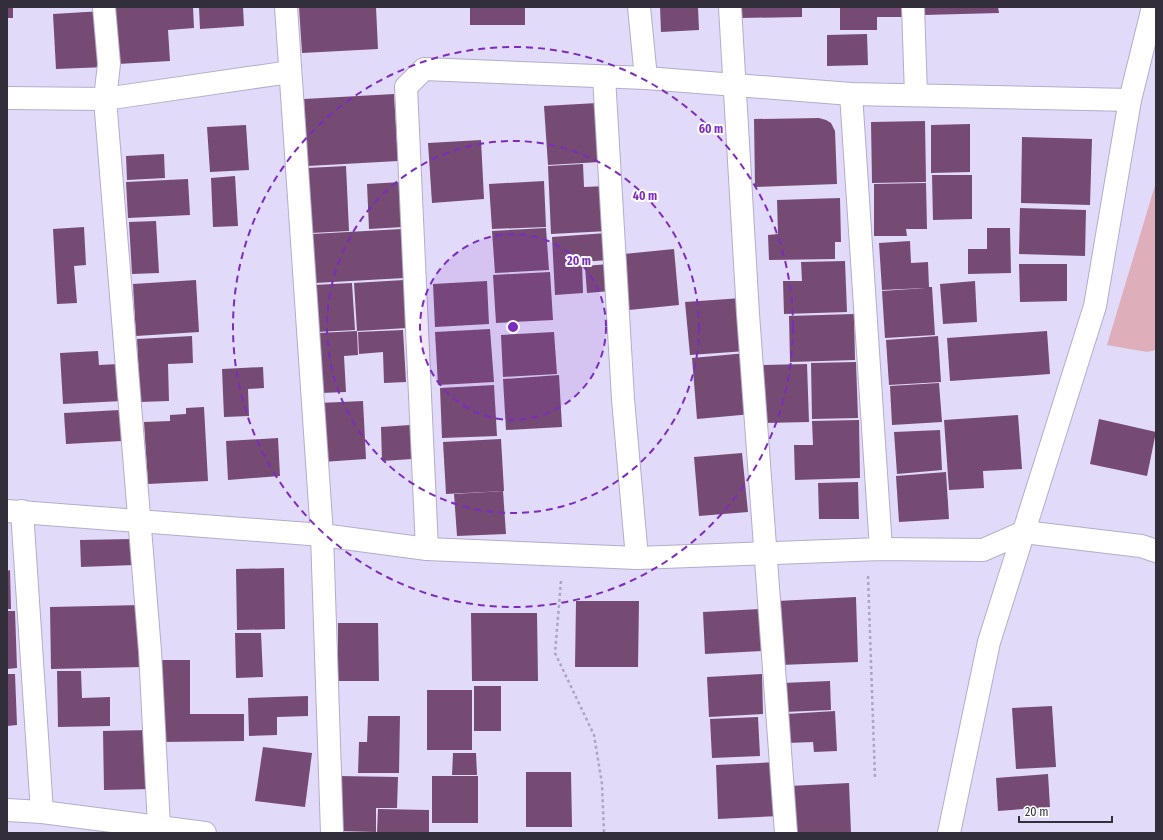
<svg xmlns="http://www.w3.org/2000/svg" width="1163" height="840" font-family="'Fira Sans Condensed',sans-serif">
<rect width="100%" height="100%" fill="#e2daf9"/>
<path fill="#deafbb" d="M1156 182V350L1147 352 1107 345Z"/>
<g fill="#764b73">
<rect x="7" y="7" width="6" height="11"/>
<path d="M115 7H193L194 28 168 30 170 61 118 64Z"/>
<path d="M199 7H243L244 26 200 29Z"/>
<path d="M299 7H376L378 49 302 53Z"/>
<rect x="470" y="7" width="55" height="18"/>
<path d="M660 7H698L699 30 661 32Z"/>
<path d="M741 7H802V17L741 18Z"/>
<path d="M840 7H909V17H877V30H840Z"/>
<path d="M923 7H998L999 13 924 15Z"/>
<path d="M103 11 106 67 56 69 53 14Z"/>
<path d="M867 34 868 65 827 66V35Z"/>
<path d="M394 94 398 161 308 166 304 99Z"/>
<path d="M597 103 600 162 548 165 544 106Z"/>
<path d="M819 118 826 120 831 123 835 131 837 184 755 187 754 119Z"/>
<path d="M925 121 926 182 872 183 871 122Z"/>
<path d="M970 124V172L931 173V125Z"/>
<path d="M246 125 249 170 210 172 207 127Z"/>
<path d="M1022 137 1092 139 1090 205 1021 203Z"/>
<path d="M481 140 484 199 432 203 428 143Z"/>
<path d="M164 154 165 178 127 180 126 156Z"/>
<path d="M583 164 584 187 606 186 608 231 551 234 548 166Z"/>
<path d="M346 166 349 231 311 233 307 168Z"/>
<path d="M932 175H972V219L933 220Z"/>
<path d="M235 176 238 226 213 227 211 178Z"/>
<path d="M188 179 190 215 128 218 126 182Z"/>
<path d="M544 181 546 227 492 229 489 184Z"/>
<path d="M401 182 403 227 369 229 367 184Z"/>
<path d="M926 183 927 229H906L907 236H874V184Z"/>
<path d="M840 198 841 242H835V259L769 260 768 235 778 234 777 200Z"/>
<path d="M1020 208 1086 210 1085 256 1019 254Z"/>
<path d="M156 221 159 273 132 274 129 222Z"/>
<path d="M84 227 86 265 74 266 77 303 57 304 53 229Z"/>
<path d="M546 228 549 270 495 273 492 231Z"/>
<path d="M987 228H1010L1011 273 968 274V249H987Z"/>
<path d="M402 229 404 278 315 283 312 234Z"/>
<path d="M607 233 608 260 582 262 583 293 555 295 552 237Z"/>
<path d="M910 241 911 263 928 262 929 287H932L935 335 885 338 882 291 925 288 882 290 879 243Z"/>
<path d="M674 249 679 305 629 310 624 254Z"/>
<path d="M845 261 847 312 784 314 783 281H802L801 262Z"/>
<path d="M609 264 611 291 587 293 585 266Z"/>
<path d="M1019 264H1067V301L1020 302Z"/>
<path d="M550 272 553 320 496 323 493 275Z"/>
<path d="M196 280 199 332 136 336 133 284Z"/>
<path d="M404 280 407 328 357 331 354 283Z"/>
<path d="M487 281 489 324 435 327 433 284Z"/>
<path d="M975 281 977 322 943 324 940 284Z"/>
<path d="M352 283 355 330 317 332 314 285Z"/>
<path d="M742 298 746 351 690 355 685 302Z"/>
<path d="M854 314 855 360 790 362 789 316Z"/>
<path d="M490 329 494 382 438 385 435 332Z"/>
<path d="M403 330 406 382 384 383 383 352 359 354 358 332Z"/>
<path d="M357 331 358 355 344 356 346 392 321 393 318 333Z"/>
<path d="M1047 331 1050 374 950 381 947 338Z"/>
<path d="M554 332 557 374 503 377 501 335Z"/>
<path d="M192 336 193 363 168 364 169 401 140 402 137 339Z"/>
<path d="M938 336 941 382 889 385 886 340Z"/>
<path d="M98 351 99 365 119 364 122 401 63 404 60 353Z"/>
<path d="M747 353 752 414 697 419 692 358Z"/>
<path d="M856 362 858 418 812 419 811 363Z"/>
<path d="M807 364 809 422 764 423 763 365Z"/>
<path d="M263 367 264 388 248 389 249 416 224 417 222 369Z"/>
<path d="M559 375 562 427 506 430 503 379Z"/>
<path d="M939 383 942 422 892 425 890 386Z"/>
<path d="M494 385 497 436 442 438 440 388Z"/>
<path d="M363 401 366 459 322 462 319 403Z"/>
<path d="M204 407 208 481 148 484 144 422 170 421V415L186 414V408Z"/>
<path d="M120 410 122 441 66 444 64 413Z"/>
<path d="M1018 415 1022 469 983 471 984 488 949 490 944 420Z"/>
<path d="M1099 419 1156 432 1147 476 1090 464Z"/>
<path d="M859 420 860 478 795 480 794 445H813L812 421Z"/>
<path d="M410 425 412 459 382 461 381 427Z"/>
<path d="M940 430 942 470 897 474 894 432Z"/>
<path d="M278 438 280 476 228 480 226 441Z"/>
<path d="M501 439 504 491 446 494 443 442Z"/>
<path d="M742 453 748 512 699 516 694 457Z"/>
<path d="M946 472 949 519 899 522 896 476Z"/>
<path d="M858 482 859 519H819L818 483Z"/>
<path d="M503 491 506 534 457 536 454 494Z"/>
<path d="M133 539 134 565 81 567 80 540Z"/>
<path d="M284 568 285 629 237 630 236 569Z"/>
<path d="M10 570 11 609H7V571Z"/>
<path d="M856 597 858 662 780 665 777 601Z"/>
<path d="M576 601H639L638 667H575Z"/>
<path d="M142 605 143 667 51 669 50 607Z"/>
<path d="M760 609 762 651 705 654 703 612Z"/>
<path d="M7 611H15L17 668 7 669Z"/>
<path d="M471 613H537L538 681H472Z"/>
<path d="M338 623H378L379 681H338Z"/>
<path d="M235 633H261L263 677 236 678Z"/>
<path d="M161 660H190V714H244V741L162 742Z"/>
<path d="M57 671H81L82 698 110 697V726L58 727Z"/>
<path d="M7 674H15L17 725 7 726Z"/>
<path d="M762 674 763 714 709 717 707 677Z"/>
<path d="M830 681 831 710 784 712 782 683Z"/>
<rect x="474" y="686" width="27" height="45"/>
<rect x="427" y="690" width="45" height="60"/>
<path d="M308 696V716L277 717V735L249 736 248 698Z"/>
<path d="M1052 706 1056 767 1016 769 1012 708Z"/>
<path d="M835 711 837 751 814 752 813 742 787 743 786 714Z"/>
<path d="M368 716H400L399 773H358L359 742H367Z"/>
<path d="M758 717 760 756 712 758 710 719Z"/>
<path d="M150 730 152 789 104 790 103 731Z"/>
<path d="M263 747 312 753 305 807 255 801Z"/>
<path d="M453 753H476L477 775H452Z"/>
<path d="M777 762 780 816 718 819 716 765Z"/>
<path d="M526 772H571L572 827H526Z"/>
<path d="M1048 774 1050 807 998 811 996 778Z"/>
<path d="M338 776 398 777 397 808H376V832L337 831Z"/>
<rect x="432" y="776" width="46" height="47"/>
<path d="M849 783 851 833H791L789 786Z"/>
<path d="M378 809 429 810V833H377Z"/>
</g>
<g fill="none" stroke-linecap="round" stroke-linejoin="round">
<g stroke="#b4acca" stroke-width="24">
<g id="minor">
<path d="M104 7 109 64 105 99 150 651 159 827"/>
<path d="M286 7 322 535 332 833"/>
<path d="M639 7 646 78"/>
<path d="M730 7 748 314 786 833"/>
<path d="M913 7 916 95"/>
<path d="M604 77 623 399 637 558"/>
<path d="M851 94 881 549"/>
<path d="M7 98 105 99 290 72"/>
<path d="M7 511 322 535 427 549 637 558 881 549 983 550 1024 532 1141 546 1156 551"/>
<path d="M22 511 42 812"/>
<path d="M427 549 406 87 424 69 646 78 851 94 1130 100"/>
<path d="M7 810 42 812 205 833"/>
<path d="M949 833 989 642 1095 306 1130 100 1153 7"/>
</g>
</g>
<g stroke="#ada6c0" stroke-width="2.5" stroke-dasharray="3 3" stroke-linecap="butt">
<path d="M868 576 875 778"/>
<path d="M561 581 555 653 594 735 602 784 604 833"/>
</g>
<use href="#minor" stroke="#fff" stroke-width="22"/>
</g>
<circle cx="513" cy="327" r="93" fill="#7b2cbf" fill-opacity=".12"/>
<g fill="none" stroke="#7b2cbf" stroke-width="2" stroke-dasharray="7 5">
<circle cx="513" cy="327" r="93"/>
<circle cx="513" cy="327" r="186"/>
<circle cx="513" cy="327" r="280"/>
</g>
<circle cx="513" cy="327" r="6" fill="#7b2cbf" stroke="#fff" stroke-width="2"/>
<g font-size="12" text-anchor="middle" font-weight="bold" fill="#7b2cbf" stroke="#fff" stroke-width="4" stroke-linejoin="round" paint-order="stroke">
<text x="711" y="133">60 m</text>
<text x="645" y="200">40 m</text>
<text x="579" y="265">20 m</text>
</g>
<rect width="1163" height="840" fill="none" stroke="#322e3a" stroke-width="16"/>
<path d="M1019 816v6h93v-6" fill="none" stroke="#322e3a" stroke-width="2"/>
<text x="1025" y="816" font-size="12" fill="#322e3a" stroke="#ffffff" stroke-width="3" paint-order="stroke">20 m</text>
</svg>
